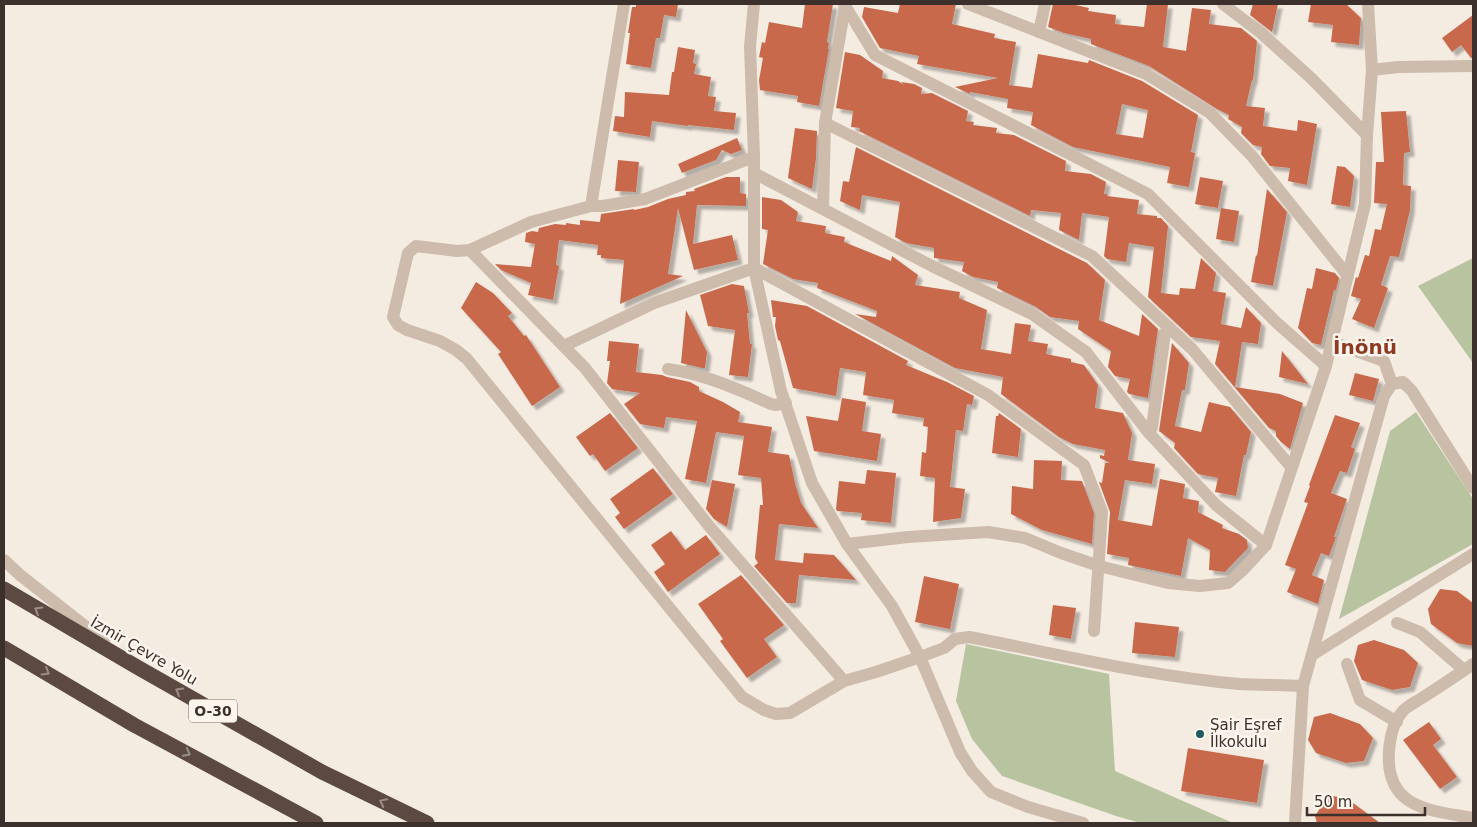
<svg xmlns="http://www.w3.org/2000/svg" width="1477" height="827" font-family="'DejaVu Sans',sans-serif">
<defs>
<filter id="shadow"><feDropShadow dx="4.5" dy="4.5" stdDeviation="1" flood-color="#0004"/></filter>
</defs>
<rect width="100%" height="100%" fill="#f4ebe1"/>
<g fill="#b8c4a0">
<path d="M1473 258V363L1418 286Z"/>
<path d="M1416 412 1473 499V544L1339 619 1390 431Z"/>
<path d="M966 644 1109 674 1115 771 1233 823H1141L1116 816 1002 776 972 739 956 701Z"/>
</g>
<g fill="#c8694b" fill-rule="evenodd" filter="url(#shadow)">
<path d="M636 4H678L676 17 664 15 660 38H656L651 68 626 64 630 33H628L632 7H636Z"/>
<path d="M805 4H833L827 42 829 43 828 49H829L819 106 797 102 798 96 760 90 759 80 763 58 759 57 762 42 765 43 769 22 802 28Z"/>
<path d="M900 4H956L952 24 995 34 994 38 1016 42 1009 85 1032 88 1038 54 1088 63 1089 60 1142 81 1198 115 1191 152 1195 153 1189 187 1167 183 1170 167 1073 147 1031 125 1033 112 1007 108 1008 99 970 92V94L955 87 998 78 917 64 919 56 880 48 862 17 864 7 898 13ZM1122 104 1148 110 1143 138 1116 134Z"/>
<path d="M1053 4H1071L1089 8 1088 11 1116 15 1115 24 1144 27 1147 4H1168L1163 47 1186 51 1192 8 1211 10 1209 24 1241 28 1257 41 1253 80H1252L1246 106 1265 108 1263 126 1297 131 1298 120 1317 124 1307 185 1288 181 1290 168 1270 166 1261 154 1262 147 1253 145 1241 133 1242 127 1228 119 1229 115 1217 109 1149 66 1091 44V39L1064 33 1048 27Z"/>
<path d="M1253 4H1278L1272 32 1250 15Z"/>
<path d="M1311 4H1346L1361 18 1359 45 1331 42 1333 25 1308 22Z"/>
<path d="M1473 15V58H1471L1461 45 1452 52 1442 38Z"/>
<path d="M678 47 695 50 693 63 696 64 694 74 711 77 708 96 716 97 714 111 736 113 734 130 688 125V126L652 121 650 137 613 131 615 116 624 117 625 92 669 95 672 72H674Z"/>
<path d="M845 52 860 55 883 71 882 78 898 81 904 85 901 82 914 84 922 88 921 94 932 93 968 111 966 121 974 122 973 125 997 128 996 133 1014 135 1066 161 1065 171 1091 174 1106 182 1104 194H1107V196L1139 200 1137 214 1157 216V218H1161L1168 226 1161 293 1179 295 1180 288 1195 289 1201 258 1216 273 1213 291 1226 293 1221 324 1241 328 1246 307 1261 323 1258 344 1242 342 1235 387 1280 394 1303 403 1290 449 1281 442 1276 436V431L1269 428 1215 364 1220 341 1191 337 1148 297 1154 247 1129 243 1126 262 1107 259 1104 256 1109 217 1082 213 1079 240 1059 230 1061 213 1031 210 1030 216 859 131 860 128 851 127 853 111 836 108Z"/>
<path d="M1406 111 1410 152 1404 153 1403 185 1411 186 1410 210 1399 257 1390 256 1381 285 1388 288 1374 328 1352 319 1361 299 1351 296 1356 277 1358 278 1365 255 1369 256 1375 229 1381 230 1387 204 1374 203 1376 162H1384L1381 112Z"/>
<path d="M795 128 817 131 816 158 812 189 788 178Z"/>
<path d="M737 138 742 150 731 154 722 150 716 160 682 173 678 164Z"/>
<path d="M856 147 1087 263 1105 280 1099 320 1139 336 1142 314 1158 329 1148 398 1129 394 1127 392 1130 379 1115 376 1108 367 1111 351 1078 329 1079 321 1050 317 1036 307 997 288 998 282 973 277 962 271 964 262 934 258V248L906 243 895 237 900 202 862 195 860 210 840 201 843 181 849 182Z"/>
<path d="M618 160 639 162 636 192 615 191Z"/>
<path d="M1337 166 1345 167 1354 176 1350 207 1331 204Z"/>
<path d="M726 177H740V193L746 194V206L697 205 693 244 732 235 738 260 694 270 678 208 668 274 683 276 620 304 624 260 601 258V255H597L598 245 559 240 556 265 559 266 553 300 528 295 531 283 501 270 495 264 531 267 535 244 525 242 526 233 532 231 538 232 539 228 555 224 566 225V223L580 225V220L600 222 601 214 634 209V210L648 207 668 199 686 195V192L695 191 694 189Z"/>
<path d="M1200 177 1223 181 1218 208 1195 204Z"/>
<path d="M1267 189 1287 212 1273 286 1251 282 1256 255 1257 256Z"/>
<path d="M762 197 781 200 798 212 796 221 826 226 825 233 845 237 844 242 891 261 892 256 918 275 915 285 960 292 959 298 987 310 981 349 1011 354 1015 323 1031 325 1028 341 1048 344 1046 354 1071 359V362L1084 365 1098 385 1095 408 1123 413 1132 433 1128 460 1155 464 1152 484 1125 480 1118 520 1152 526 1160 479 1185 484 1183 498 1199 501 1198 512 1223 525 1222 528 1239 534 1247 540 1248 548 1225 572 1209 570 1210 550 1188 538 1181 576 1128 565 1129 558 1107 554 1110 512 1099 482 1102 483 1105 463H1110L1100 458V455L1104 456 1105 450 1073 444 1059 437 1001 394 1003 377 955 368 855 314 876 317 877 311 817 288 818 283 793 279 763 264 768 230 762 229Z"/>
<path d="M1221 208 1239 211 1234 242 1216 239Z"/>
<path d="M1316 268 1335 273 1339 278 1336 290H1334L1321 345 1312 343 1298 328 1307 288 1312 289Z"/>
<path d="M476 282 493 293 512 313 508 316 524 336 526 335 560 387 532 406 498 354 501 352 461 308Z"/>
<path d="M732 284 744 286 749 313H747L750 344H752L748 377 729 375 735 330 708 326 700 295Z"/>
<path d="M771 300 807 306 908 361 906 365 947 382 974 396 972 405 967 404 963 431 956 430 950 487 965 489 961 518 933 522 935 478 920 476 922 452 926 453 928 427 923 426 924 418 892 413 894 400 863 395 866 372 840 368 836 396 793 388 780 341 778 340 775 326 776 317H773Z"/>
<path d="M686 310 707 352 705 368H702L681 363Z"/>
<path d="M609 341 639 344 636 372 662 375 667 377 690 382 699 387V391L723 402 740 412 738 422 772 427 768 452 789 455 795 483 801 503 818 528 779 524 775 560 803 563 804 553 834 555 856 580 799 575 796 603H787L754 566 758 563 755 558 760 505H763L761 478 738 475 744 436 716 432 706 483 685 479 697 421 666 417 664 428 640 424 624 404 640 393 612 389 607 383 610 361H607Z"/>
<path d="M1172 343 1189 363 1185 390H1182L1175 426 1201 432 1209 402 1230 407 1251 432 1246 455H1244L1236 496 1215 492 1218 478 1198 474 1174 448 1175 443 1159 431Z"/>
<path d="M1282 351 1308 384 1279 377Z"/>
<path d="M1355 373 1379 379 1373 401 1349 395Z"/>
<path d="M842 398 866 402 862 431 881 434 877 461 814 451 806 416 838 421Z"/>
<path d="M610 413 638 448 605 471 593 454 590 456 576 437Z"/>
<path d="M999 413 1021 429 1018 457 992 453 996 416H998Z"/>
<path d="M1335 415 1360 423 1351 447 1355 449 1347 473 1340 471 1331 493 1347 499 1334 537H1336L1329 556 1321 553 1312 575 1324 580 1318 604 1287 592 1296 569 1285 565 1308 503 1304 502 1310 486 1309 485Z"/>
<path d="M1034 460 1062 461 1061 480 1082 481 1094 513 1092 544 1042 530 1011 514 1012 486 1033 489Z"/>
<path d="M653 468 673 494 624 529 615 517 620 513 610 499Z"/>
<path d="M867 470 896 473 891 523 861 520 862 513 837 511 836 509 839 481 865 484Z"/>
<path d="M712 480 735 484 727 527 714 519 706 509Z"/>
<path d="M671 531 685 550 706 535 720 554 668 592 654 572 665 564 651 545Z"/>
<path d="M741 575 784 625 764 639 777 657 747 678 720 641 723 639 698 604Z"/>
<path d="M924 576 959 584 950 629 915 622Z"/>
<path d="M1440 589 1457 591 1473 603V646L1457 643 1431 624 1428 609Z"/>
<path d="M1053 605 1076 608 1071 639 1049 635Z"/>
<path d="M1135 622 1179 627 1175 657 1132 653Z"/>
<path d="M1374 640 1404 650 1418 663 1410 687 1392 690 1362 680 1354 661 1358 645Z"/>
<path d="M1330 713 1360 724 1373 738 1364 761 1346 763 1316 753 1308 740 1314 717Z"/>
<path d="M1429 722 1441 739 1433 745 1457 777 1440 789 1403 740Z"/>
<path d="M1188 748 1264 760 1257 803 1181 791Z"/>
<path d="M1328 796 1345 797 1380 823H1317L1315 816Z"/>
</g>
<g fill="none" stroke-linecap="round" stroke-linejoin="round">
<g stroke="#cdbbac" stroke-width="12">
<path d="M754 4 750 46 754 157V268L781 391 812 483 847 544 908 537 988 532 1025 538 1061 553 1099 566 1168 583 1200 586 1228 583 1243 570 1266 545 1326 366 1365 204 1367 135 1372 70 1398 67 1473 66"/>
<path d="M844 4 875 55 1148 194 1277 323 1326 366"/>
<path d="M968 4 1146 74 1210 113 1252 156 1348 276"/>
<path d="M1223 4 1261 33 1311 78 1367 135"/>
<path d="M1368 4 1372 70"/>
<path d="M1039 32 1045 4"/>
<path d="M825 123 1092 256 1192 349 1291 467"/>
<path d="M754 157 645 199 603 206H591L531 222 470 250 457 251 416 246 408 253 393 317 398 325 407 330 440 341 456 350 467 359 742 697 764 710 776 714 790 713 844 681 876 672 920 657 944 648 955 639 969 637C1058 654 1148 676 1239 684 1260 685 1282 685 1303 686"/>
<path d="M754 173 932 266 1032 314 1086 352 1149 433 1216 505 1266 545"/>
<path d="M591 206 624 4"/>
<path d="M823 209 825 123 845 6"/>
<path d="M470 250 585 368 709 526 844 681"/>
<path d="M1332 342 1384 361 1392 384"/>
<path d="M564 346 654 303 754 268 988 395 1084 465 1102 512 1094 631"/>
<path d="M668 369C704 374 738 389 771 404L775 405 786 403"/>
<path d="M1149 433 1152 427 1165 333 1169 327"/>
<path d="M847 544 892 606 920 657 960 752 972 771 991 792 1028 807 1083 823"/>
<path d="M4 560 20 575 104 641"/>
<path d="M1397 623 1420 632 1464 670"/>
<path d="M1312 655 1473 554"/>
<path d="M1347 664 1360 700 1397 722"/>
<path d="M1473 664C1456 676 1439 687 1422 698 1416 702 1407 706 1403 711 1394 721 1390 738 1389 751 1385 809 1430 810 1473 818"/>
<path d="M1295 823 1303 686 1384 396 1392 384 1403 382 1412 391 1473 488"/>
</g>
<g stroke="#5c4a42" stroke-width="15">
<path d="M4 589 137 667 322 772 427 823"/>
<path d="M4 648 134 725 316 823"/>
</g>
</g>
<defs><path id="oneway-chevron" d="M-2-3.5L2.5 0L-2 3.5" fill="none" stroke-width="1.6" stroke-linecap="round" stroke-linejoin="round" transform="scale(1.25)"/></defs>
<g stroke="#9c8e87">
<use href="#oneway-chevron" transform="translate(38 610) rotate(-150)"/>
<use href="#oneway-chevron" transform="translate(46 672) rotate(31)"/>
<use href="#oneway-chevron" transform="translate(179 691) rotate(-150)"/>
<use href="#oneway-chevron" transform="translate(187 753) rotate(28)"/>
<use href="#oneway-chevron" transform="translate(383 802) rotate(-154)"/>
</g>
<circle fill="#1f5a5e" stroke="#fbf5ee" stroke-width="2" cx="1200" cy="734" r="5"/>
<g text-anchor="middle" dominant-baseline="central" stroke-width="5" stroke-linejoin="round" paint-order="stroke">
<rect fill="#fbf5ee" stroke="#756b66" stroke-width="1" x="189" y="699.5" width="48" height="23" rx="4"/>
<g font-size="14" font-weight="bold" fill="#3b302b">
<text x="213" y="711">O-30</text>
</g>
<g font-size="15" fill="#3b302b" stroke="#fbf5ee">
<text transform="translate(144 651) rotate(30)">İzmir Çevre Yolu</text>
</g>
<g font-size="15" fill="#3b302b" stroke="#fbf5ee" text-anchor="start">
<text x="1210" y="725">Şair Eşref<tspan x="1210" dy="17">İlkokulu</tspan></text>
</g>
<g font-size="20" font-weight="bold" fill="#8c3b22" stroke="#fbf5ee">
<text x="1365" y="347">İnönü</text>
</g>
</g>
<rect width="1477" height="827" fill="none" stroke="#3b302b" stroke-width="10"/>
<path d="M1307 807v8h118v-8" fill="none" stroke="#3b302b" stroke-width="2.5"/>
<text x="1314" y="807" font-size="15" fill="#3b302b" stroke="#fbf5ee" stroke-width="4" paint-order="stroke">50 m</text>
</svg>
